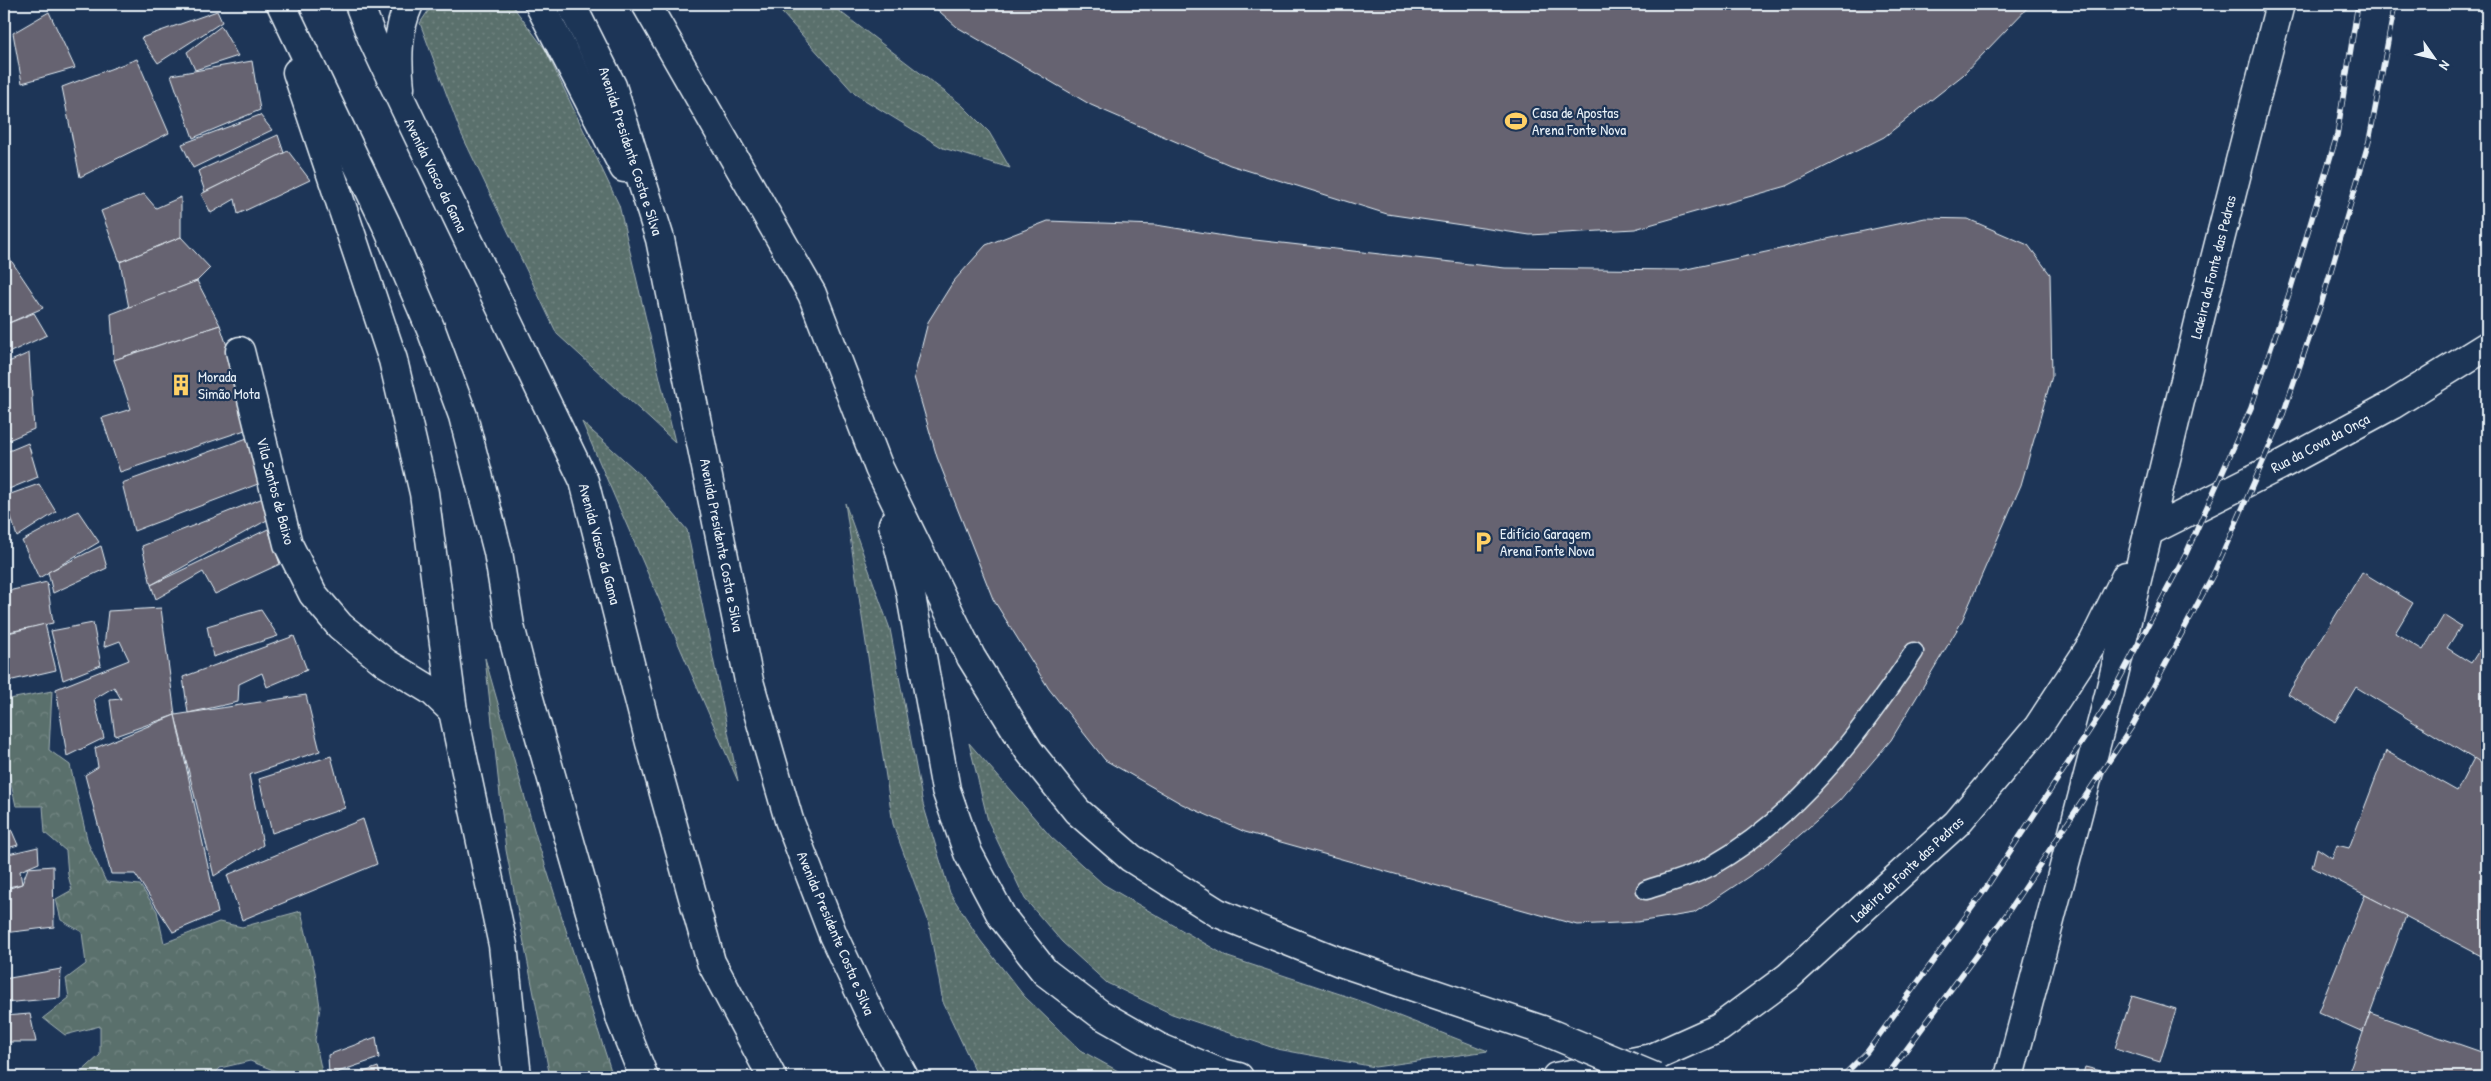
<svg xmlns="http://www.w3.org/2000/svg" width="2491" height="1081" font-family="'Patrick Hand',sans-serif">
<defs>
<pattern id="grass-dots" width="8" height="8" patternUnits="userSpaceOnUse" patternTransform="scale(1.25)"><rect width="8" height="8" fill="#5a706c"/><path d="M2 2h.1M6 6h.1" fill="none" stroke="#728582" stroke-width="1.8" stroke-linecap="round"/></pattern>
<pattern id="forest-crowns" width="20" height="18" patternUnits="userSpaceOnUse" patternTransform="scale(1.25)"><rect width="20" height="18" fill="#5a706c"/><path d="M2 6a3 3 0 1 1 6 0M12 15a3 3 0 1 1 6 0" fill="none" stroke="#728582"/></pattern>
</defs>
<rect width="100%" height="100%" fill="#1d3557"/>
<filter id="ink" filterUnits="userSpaceOnUse"><feTurbulence type="fractalNoise" baseFrequency=".02" numOctaves="2"/><feDisplacementMap in="SourceGraphic" scale="10" xChannelSelector="R" yChannelSelector="G"/><feConvolveMatrix kernelMatrix="1 2 1 2 8 2 1 2 1" color-interpolation-filters="sRGB"/></filter>
<g filter="url(#ink)">
<g fill="url(#grass-dots)" stroke="#a1b0b2">
<path d="M433 4H511L545 49 619 205 675 442 557 334 461 133 420 23Z"/>
<path d="M774 4H830L962 105 989 132 1010 168 943 148 855 94Z"/>
<path d="M582 422 644 478 687 530 738 781Z"/>
<path d="M845 503 890 629 923 804 950 893 980 940 1024 996 1080 1050 1129 1077H978L943 1002 928 920 893 824Z"/>
<path d="M969 743 1051 837 1103 884 1228 957 1358 1000 1488 1051 1375 1067 1277 1049 1172 1014 1107 983 1062 942 1025 899 988 821Z"/>
</g>
<g fill="url(#forest-crowns)" stroke="#a1b0b2">
<path d="M485 658 535 833 613 1077H550L506 850Z"/>
<path d="M52 691 49 750 70 765 88 843 106 882 140 885 157 911 164 943 219 922 242 927 301 911 315 972 320 1007 315 1040 323 1077H291L250 1061 220 1068 212 1077H76L100 1055V1026L65 1035 43 1018 69 998 66 979 86 964 82 932 61 920 56 899 72 890 68 875 66 851 45 833 43 806H16L4 752V700Z"/>
</g>
<g fill="#666471" stroke="#e8f1f8">
<path d="M931 4H2031L1963 75 1884 137 1787 186 1635 229 1530 235 1387 214 1230 165 1091 105 957 27Z"/>
<path d="M217 11 222 22 158 63 141 38Z"/>
<path d="M49 12 75 68 22 83 13 33Z"/>
<path d="M221 26 238 56 195 70 187 52Z"/>
<path d="M137 59 169 133 80 177 62 87Z"/>
<path d="M252 61 260 110 193 138 171 75Z"/>
<path d="M260 115 272 130 193 168 182 144Z"/>
<path d="M278 135 284 153 205 192 198 171Z"/>
<path d="M288 151 310 180 238 214 235 199 211 213 201 194Z"/>
<path d="M144 194 156 208 181 197V237L120 262 101 211Z"/>
<path d="M1925 218 1968 219 2028 245 2050 274 2052 376 2021 485 1961 623 1891 740 1839 801 1763 867 1694 913 1637 922 1577 925 1245 832 1182 804 1105 760 1049 689 993 599 937 457 914 377 928 322 953 282 986 245 1048 221 1156 225 1237 238 1505 268 1682 270Z"/>
<path d="M181 237 210 268 197 281 129 308 120 262Z"/>
<path d="M4 250 43 308 4 325Z"/>
<path d="M197 281 220 325 114 360 111 314Z"/>
<path d="M34 313 47 335 4 355V325Z"/>
<path d="M220 325 254 427 120 472 102 418 131 409 114 360Z"/>
<path d="M29 353 34 429 4 442V364Z"/>
<path d="M250 437 258 484 134 531 122 483Z"/>
<path d="M28 443 38 477 4 491V453Z"/>
<path d="M39 484 56 512 17 537 5 496Z"/>
<path d="M263 498 267 520 151 585 142 546Z"/>
<path d="M78 511 99 542 39 578 22 541Z"/>
<path d="M268 529 280 564 215 594 203 572 156 599 151 585Z"/>
<path d="M101 546 107 568 53 593 48 572Z"/>
<path d="M2362 572 2413 603 2395 633 2423 650 2444 615 2461 626 2447 648 2471 663 2487 638V767L2356 687 2335 722 2288 694Z"/>
<path d="M47 582 53 623 4 633V592Z"/>
<path d="M161 608 175 715 115 736 110 700 121 699 114 687 94 699 104 738 67 756 56 689 129 660 120 641 104 647 108 611Z"/>
<path d="M261 610 278 636 213 657 207 626Z"/>
<path d="M93 623 101 665 63 680 51 631Z"/>
<path d="M45 624 56 670 4 682V634Z"/>
<path d="M294 636 307 670 267 687 262 673 239 684 238 702 188 713 183 677Z"/>
<path d="M306 695 320 751 249 775 263 845 214 876 175 715Z"/>
<path d="M175 715 218 913 173 932 135 874H111L85 775 98 767 95 748Z"/>
<path d="M2386 751 2457 791 2474 758 2487 767V959L2312 867 2317 848 2332 858 2337 845 2349 848Z"/>
<path d="M331 756 345 808 272 833 259 779Z"/>
<path d="M4 813 18 845 4 849Z"/>
<path d="M363 819 377 864 242 920 227 875Z"/>
<path d="M38 847 39 863 20 871 22 884 4 888V855Z"/>
<path d="M53 866 54 927 4 933V890L22 884 28 868Z"/>
<path d="M2365 895 2406 916 2363 1032 2318 1012Z"/>
<path d="M61 969 60 998 4 1003V979Z"/>
<path d="M2132 996 2176 1009 2160 1062 2115 1048Z"/>
<path d="M2370 1013 2487 1054V1077H2347Z"/>
<path d="M30 1014 36 1042H4V1016Z"/>
<path d="M376 1037 379 1058 329 1075 328 1055Z"/>
<path d="M378 1067 381 1077H350Z"/>
<path d="M2085 1067 2126 1077H2082Z"/>
</g>
<g fill="none" stroke-linecap="round" stroke-linejoin="round">
<g stroke="#e8f1f8" stroke-width="21">
<path id="service" d="M1646 890C1667 883 1691 877 1711 866 1799 816 1859 735 1914 652"/>
</g>
<g stroke="#e8f1f8" stroke-width="31">
<g id="minor">
<path d="M240 351 288 544 313 594 340 626 386 663 432 691 453 711"/>
<path d="M2148 532 2279 466 2392 405 2487 346"/>
</g>
</g>
<g stroke="#e8f1f8" stroke-width="31">
<g id="secondary">
<path d="M1556 1077 1652 1058 1719 1028 1788 977 1957 823 2038 727 2093 643 2126 576"/>
<path d="M2009 1077 2110 691 2201 314 2280 4"/>
</g>
</g>
<g stroke="#e8f1f8" stroke-width="31">
<g id="primary">
<path d="M359 4 372 38 403 104 584 481 650 743 711 962 772 1077"/>
<path d="M539 4 624 168"/>
<path d="M571 4 612 86 660 239 749 681 789 820 833 935 872 1018 904 1077"/>
<path d="M646 4 812 294 879 468 971 657 1029 751 1077 811 1131 858 1218 913 1340 962 1542 1030"/>
<path d="M400 88C397 59 397 30 409 4"/>
<path d="M893 524 910 590 946 790 968 853 1002 917 1045 972 1100 1014 1158 1047 1218 1072 1239 1077"/>
</g>
</g>
<g stroke="#e8f1f8" stroke-width="31">
<g id="trunk">
<path d="M281 4 386 224 432 332 463 416 498 552 510 626 526 688 621 1020 644 1077"/>
<path d="M297 72 393 360 424 493 453 711 503 945 517 1077"/>
</g>
</g>
<use href="#service" stroke="#1d3557" stroke-width="18"/>
<use href="#minor" stroke="#1d3557" stroke-width="28"/>
<use href="#secondary" stroke="#1d3557" stroke-width="28"/>
<use href="#primary" stroke="#1d3557" stroke-width="28"/>
<use href="#trunk" stroke="#1d3557" stroke-width="28"/>
<g stroke="#e8f1f8" stroke-width="5.5">
<g id="rail">
<path d="M1842 1077 1867 1052 1982 894 2103 710 2185 556 2251 408 2290 291 2337 135 2358 4"/>
<path d="M1886 1077 2006 915 2133 725 2214 573 2280 423 2322 301 2369 141 2395 4"/>
</g>
</g>
<use href="#rail" stroke="#1d3557" stroke-width="4" stroke-dasharray="11" stroke-linecap="butt"/>
<g stroke="#e8f1f8" stroke-width="31" stroke-linecap="butt">
<path id="primary-bridge" d="M1542 1030 1655 1077"/>
</g>
<use href="#primary-bridge" stroke="#1d3557" stroke-width="28"/>
</g>
</g>
<defs>
<g id="stadium-bare" transform="scale(1.725)"><path d="M0-5a6.5 5 0 1 0 0 10a6.5 5 0 1 0 0-10ZM-3.5-1.8h7v3.6h-7Z" fill="#ffd166" stroke="#1d3557" stroke-width="2.5" paint-order="stroke"/></g>
<g id="building-bare" transform="scale(1.725)"><path d="M-4-6H4V6H1V3H-1V6H-4ZM-2.5-4.3h1.7v1.8h-1.7ZM.8-4.3h1.7v1.8H.8ZM-2.5-1h1.7V.8h-1.7ZM.8-1h1.7V.8H.8Z" fill="#ffd166" stroke="#1d3557" stroke-width="2.5" paint-order="stroke"/></g>
<g id="parking-bare" transform="scale(1.725)"><path d="M-3.5-5.5H1a3.5 3.5 0 0 1 0 7H-1V5.5H-3.5ZM-1-3.4V-.6H.8a1.4 1.4 0 0 0 0-2.8Z" fill="#ffd166" stroke="#1d3557" stroke-width="2.5" paint-order="stroke"/></g>
</defs>
<g fill-rule="evenodd">
<use href="#stadium-bare" x="1516" y="121"/>
<use href="#building-bare" x="181" y="385"/>
<use href="#parking-bare" x="1483" y="542"/>
</g>
<g text-anchor="middle" dominant-baseline="central" stroke-width="4.5" stroke-linejoin="round" paint-order="stroke">
<g font-size="15" fill="#e8f1f8" stroke="#1d3557" text-anchor="start">
<text x="1532" y="112">Casa de Apostas<tspan x="1532" dy="17">Arena Fonte Nova</tspan></text>
<text x="198" y="376">Morada<tspan x="198" dy="17">Simão Mota</tspan></text>
<text x="1500" y="533">Edifício Garagem<tspan x="1500" dy="17">Arena Fonte Nova</tspan></text>
</g>
<g font-size="15" fill="#e8f1f8" stroke="#1d3557">
<text transform="translate(631 151) rotate(72)">Avenida Presidente Costa e Silva</text>
<text transform="translate(436 175) rotate(64)">Avenida Vasco da Gama</text>
<text transform="translate(2213 267) rotate(-76)">Ladeira da Fonte das Pedras</text>
<text transform="translate(2320 443) rotate(-28)">Rua da Cova da Onça</text>
<text transform="translate(276 491) rotate(75)">Vila Santos de Baixo</text>
<text transform="translate(600 544) rotate(75)">Avenida Vasco da Gama</text>
<text transform="translate(722 545) rotate(79)">Avenida Presidente Costa e Silva</text>
<text transform="translate(1907 869) rotate(-43)">Ladeira da Fonte das Pedras</text>
<text transform="translate(836 933) rotate(67)">Avenida Presidente Costa e Silva</text>
</g>
</g>
<rect width="2491" height="1081" fill="none" stroke="#1d3557" stroke-width="20"/>
<rect x="10" y="10" width="2471" height="1061" fill="none" stroke="#e8f1f8" stroke-width="2" filter="url(#ink)"/>
<g transform="translate(2434 58) rotate(124)" stroke="#1d3557" stroke-width="4" paint-order="stroke">
<path d="M0-4L9 19L0 12L-9 19Z" fill="#e8f1f8"/>
<text y="-8" font-size="14" font-weight="bold" text-anchor="middle" fill="#e8f1f8">N</text>
</g>
</svg>
